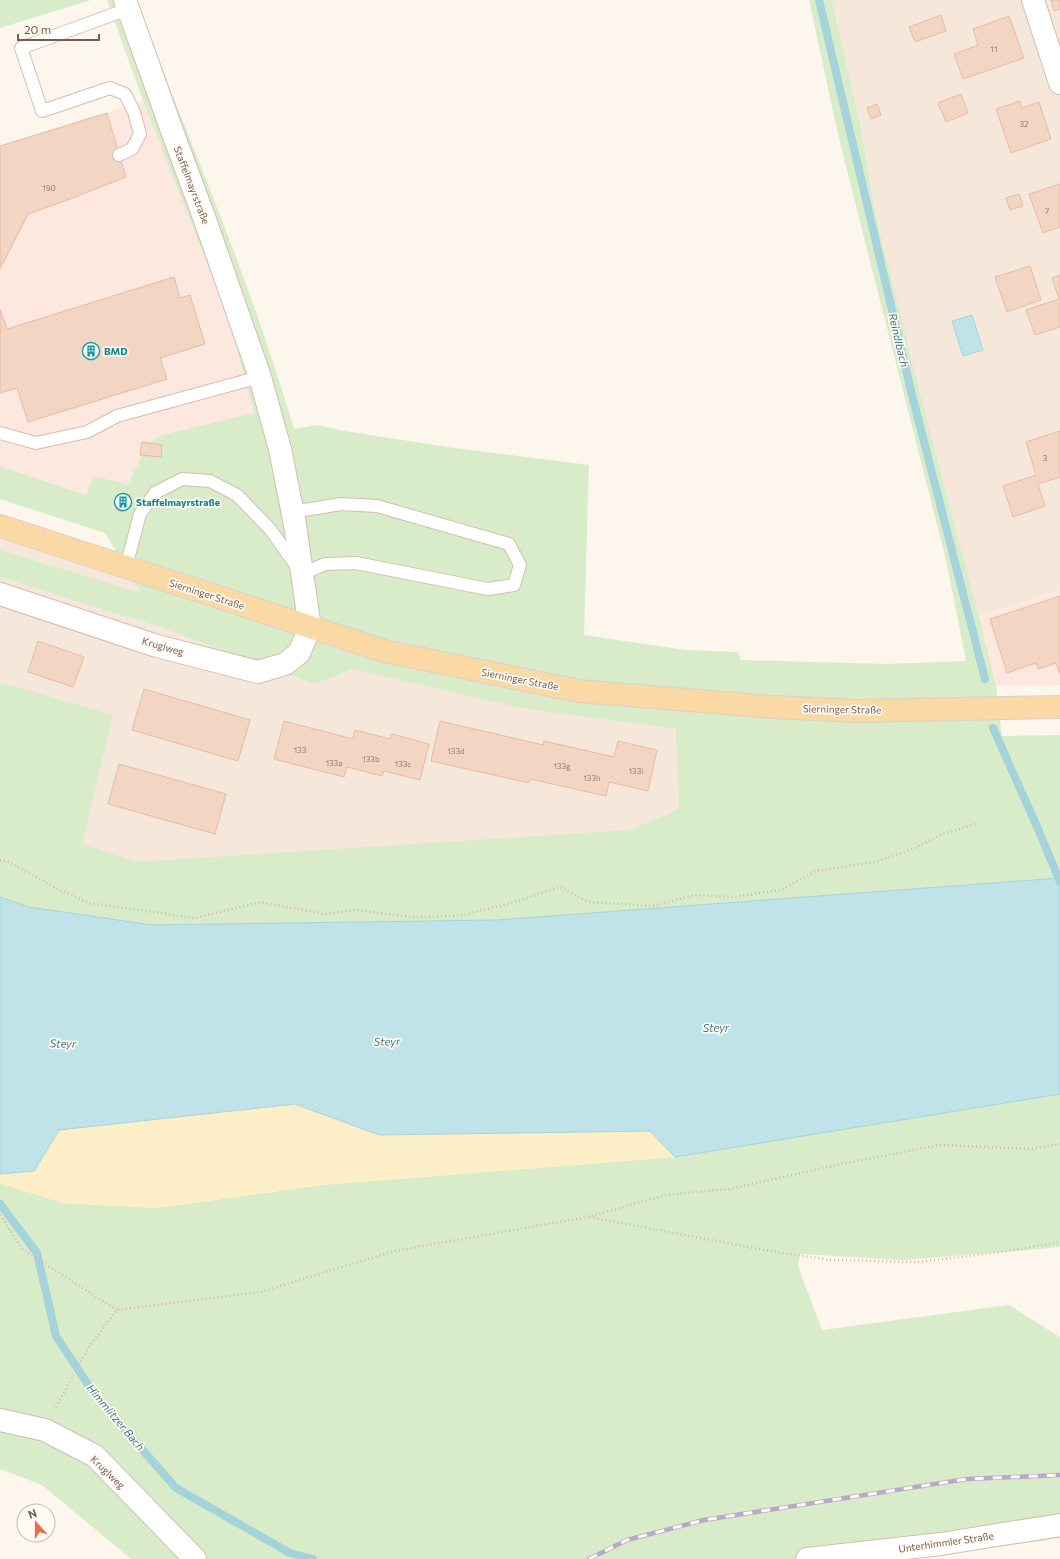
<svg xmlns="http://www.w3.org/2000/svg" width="1060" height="1559" font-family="Commissioner,sans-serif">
<rect width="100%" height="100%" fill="#fdf6ec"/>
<g fill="#f5e8da">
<path d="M832 0H1060V590L979 617 918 385 875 212 860 123Z"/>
<path d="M0 537 693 714 720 933 0 943Z"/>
</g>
<g fill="#fde8e0">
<path d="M143 101 228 317 254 413 161 435 147 445 128 484 93 476 86 495 0 466V146Z"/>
<path d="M1060 590V685L996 686 979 617Z"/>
</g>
<g fill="#d8ecc9">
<path d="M0 0H91L0 28Z"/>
<path d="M107 0H135C190 142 251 282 294 429L317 425 345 431 454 448 589 465 584 635 685 650 738 652 741 660 886 664 966 661 946 560 839 139 809 0H832L860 123 875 212 918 385 979 617 996 686 1002 736 1060 735V878L497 920 152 925 29 907 0 897V682L113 715 82 844 136 862 630 830 679 809 676 729 521 708 353 669 314 684 163 628 0 577V550L141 593 105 533 0 499V466L86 495 93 476 128 484 147 445 161 435 254 413 228 317 143 101Z"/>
<path d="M1060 1094V1247L1015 1251 902 1260 800 1254 798 1266 822 1330 1009 1305 1060 1337V1538L912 1559H131L42 1485 0 1469V1183L63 1203 156 1208 322 1185 675 1157Z"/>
</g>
<path fill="#fcefc7" d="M295 1104 379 1135 650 1131 675 1157 322 1185 156 1208 63 1203 0 1183V1174L34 1171 59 1130Z"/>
<g fill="#bfe3e8" stroke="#a5d3da">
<path d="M972 315 983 350 963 356 952 321Z"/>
<path d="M1060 878V1094L675 1157 650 1131 379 1135 295 1104 59 1130 34 1171 0 1174V897L29 907 152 925 497 920Z"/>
</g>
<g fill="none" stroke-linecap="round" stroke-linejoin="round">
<g stroke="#a5d3da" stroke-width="8">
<path d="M819 0 912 395 985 679"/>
<path d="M993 728 1038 829 1060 882"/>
<path d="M0 1204 37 1253 56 1336 97 1398 176 1488 290 1553 313 1559"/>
</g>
</g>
<g fill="#f3d5c3" stroke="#e6bba3">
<path d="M1051 0H1060V9L1054 11Z"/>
<path d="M941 15 946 31 915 42 909 27Z"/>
<path d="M1009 16 1024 58 963 79 954 54 978 45 973 29Z"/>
<path d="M961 94 968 113 946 122 938 103Z"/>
<path d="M1020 101 1022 108 1039 102 1051 139 1011 153 996 109Z"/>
<path d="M877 104 881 115 871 119 867 108Z"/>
<path d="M107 113 126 177 70 199 28 214 0 269V146Z"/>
<path d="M1060 184V227L1043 233 1029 194Z"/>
<path d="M1019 194 1023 206 1010 210 1006 198Z"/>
<path d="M1030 266 1041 300 1007 312 995 277Z"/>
<path d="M1060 275V327L1035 335 1026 310 1059 299 1052 278Z"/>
<path d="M174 277 180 298 190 295 205 344 160 358 167 379 28 422 17 388 0 393V309L7 329Z"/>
<path d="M1060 431V477L1038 484 1045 506 1013 517 1003 486 1036 475 1026 442Z"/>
<path d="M142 442 162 445 161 457 140 455Z"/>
<path d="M124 493 130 495 122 512 116 510Z"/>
<path d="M1060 596V674L1056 663 1038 669 1036 663 1007 673 990 619Z"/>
<path d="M38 641 84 657 73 687 28 672Z"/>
<path d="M144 689 250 720 238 761 132 730Z"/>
<path d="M284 721 353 739 355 730 390 739 392 734 429 744 420 780 384 771 382 776 347 767 344 777 274 759Z"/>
<path d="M440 721 543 745 544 741 614 757 618 741 657 750 648 791 609 782 606 796 530 779 529 783 431 761Z"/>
<path d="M119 764 226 794 215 834 108 804Z"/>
</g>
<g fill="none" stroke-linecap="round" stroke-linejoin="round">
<g stroke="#d1beb0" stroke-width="14">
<g id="service">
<path d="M119 155 132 149 140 134 134 112 125 94 110 88 42 111 21 48 128 9"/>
<path d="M0 433 36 443 87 432 117 416 260 377"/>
<path d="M126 567 140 514 155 493 182 479 210 481 237 495 270 529 302 574 325 564 356 563 488 589 514 585 520 565 509 544 377 506 341 504 292 512"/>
</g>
</g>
<g stroke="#d1beb0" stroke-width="24">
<g id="minor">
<path d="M1033 0 1060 83"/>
<path d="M0 594 157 646 258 672 285 664 299 653 310 628 295 525 280 449 260 377 204 217 175 139 125 0"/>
<path d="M0 1420 45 1430 95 1456 195 1559"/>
<path d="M807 1559 941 1544 1060 1525"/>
</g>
</g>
<g stroke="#dad1cd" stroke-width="24">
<path id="primary" d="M0 526 384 651 579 691 773 707 856 711 1060 707"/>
</g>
<g stroke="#d9b8a5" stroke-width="2.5" stroke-dasharray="1 3" stroke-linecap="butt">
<path d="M0 860 7 861 54 887 89 903 195 918 261 902 324 914 356 910 411 917 458 916 512 903 560 887 588 902 654 906 694 895 733 897 781 890 816 871 876 862 915 848 940 835 975 824"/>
<path d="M0 1215 22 1249 117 1310"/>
<path d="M590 1217 764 1250 830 1260 917 1262 995 1253 1060 1242"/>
<path d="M56 1407 89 1347 117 1310 260 1292 394 1251 588 1217 665 1195 729 1189 846 1163 939 1145 1031 1149 1060 1144"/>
</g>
<use href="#service" stroke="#fff" stroke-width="12"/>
<use href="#minor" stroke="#fff" stroke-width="22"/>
<use href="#primary" stroke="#fbd9a5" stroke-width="22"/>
<g stroke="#b9a8c9" stroke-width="4.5">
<path id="rail" d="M589 1559 627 1540 704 1520 967 1479 1060 1475"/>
</g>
<use href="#rail" stroke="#fffaf3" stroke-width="3" stroke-dasharray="9" stroke-linecap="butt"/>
</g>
<defs>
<g id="building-ring" transform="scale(0.9)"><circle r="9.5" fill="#fffaf3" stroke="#0f9aa8" stroke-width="1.5"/><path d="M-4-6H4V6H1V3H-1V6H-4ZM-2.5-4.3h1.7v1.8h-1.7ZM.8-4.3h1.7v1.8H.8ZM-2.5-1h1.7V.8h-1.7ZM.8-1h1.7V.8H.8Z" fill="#0f9aa8"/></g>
</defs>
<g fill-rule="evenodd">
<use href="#building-ring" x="91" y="351"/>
<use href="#building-ring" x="123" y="502"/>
</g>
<g text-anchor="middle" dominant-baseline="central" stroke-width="3.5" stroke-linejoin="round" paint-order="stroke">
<g font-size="8" fill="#987a6a">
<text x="994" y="49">11</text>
<text x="1024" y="124">32</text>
<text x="49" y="188">190</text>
<text x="1047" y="211">7</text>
<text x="1045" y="458">3</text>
<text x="300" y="750">133</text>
<text x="456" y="751">133d</text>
<text x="371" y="759">133b</text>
<text x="334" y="763">133a</text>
<text x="403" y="764">133c</text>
<text x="562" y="766">133g</text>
<text x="636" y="771">133i</text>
<text x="592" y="778">133h</text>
</g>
<g font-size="10" fill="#7a5c4d" stroke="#fffaf3">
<text transform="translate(192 185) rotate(69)">Staffelmayrstraße</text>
<text transform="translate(207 594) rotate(18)">Sierninger Straße</text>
<text transform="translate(163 646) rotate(16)">Kruglweg</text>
<text transform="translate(520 679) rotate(11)">Sierninger Straße</text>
<text transform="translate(842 709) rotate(1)">Sierninger Straße</text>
<text transform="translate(108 1472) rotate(44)">Kruglweg</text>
<text transform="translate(946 1542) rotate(-8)">Unterhimmler Straße</text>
</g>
<g font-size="10" font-weight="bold" fill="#0d838f" stroke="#fffaf3" text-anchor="start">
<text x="104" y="351">BMD</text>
<text x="136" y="502">Staffelmayrstraße</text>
</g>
<g font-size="11" font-style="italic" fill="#437c86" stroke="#fffaf3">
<text transform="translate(899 340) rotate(77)">Reindlbach</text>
<text x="716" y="1027">Steyr</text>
<text transform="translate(387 1041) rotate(-1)">Steyr</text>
<text transform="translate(63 1043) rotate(1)">Steyr</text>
<text transform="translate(116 1417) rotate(50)">Himmlitzer Bach</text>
</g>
</g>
<g transform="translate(36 1523) rotate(339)"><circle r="19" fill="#fffaf3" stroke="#cabbb1"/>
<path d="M0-3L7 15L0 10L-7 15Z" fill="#e76f51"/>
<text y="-6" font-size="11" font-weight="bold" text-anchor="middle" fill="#7a5c4d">N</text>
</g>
<path d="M18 34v6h81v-6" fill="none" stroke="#7a5c4d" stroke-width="2"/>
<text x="24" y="34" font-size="12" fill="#7a5c4d" stroke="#fffaf3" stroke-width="3" paint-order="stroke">20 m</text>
</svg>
